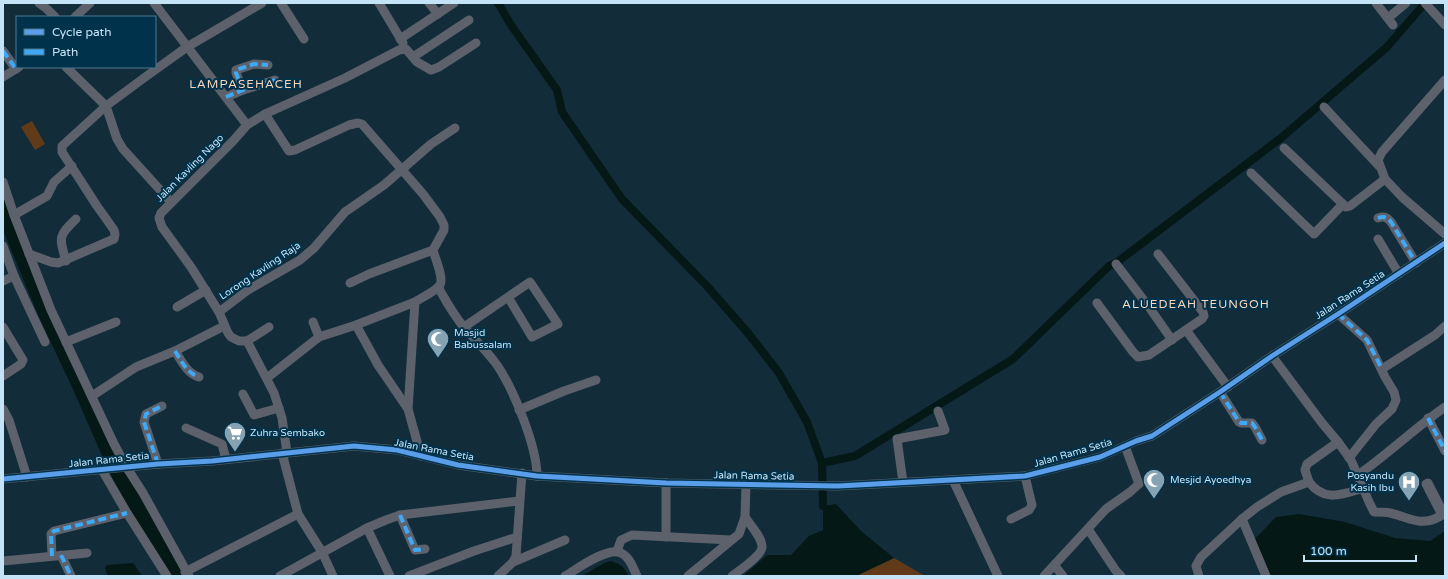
<svg xmlns="http://www.w3.org/2000/svg" width="1448" height="579" font-family="'Varela Round',sans-serif">
<rect width="100%" height="100%" fill="#122c3a"/>
<g fill="#613b19">
<path d="M32 121 45 144 35 150 21 127Z"/>
<path d="M894 558 925 576H856Z"/>
</g>
<g fill="#041816">
<path d="M3 186 118 457 186 576H169L114 483 72 387 38 315 3 230Z"/>
<path d="M836 504 861 531 894 558 856 576H743L767 555H791L809 536 823 530V506Z"/>
<path d="M1299 514 1345 522 1395 538 1430 541 1445 531V576H1267L1252 542 1276 517Z"/>
<path d="M611 561C621 564 624 567 629 576H582L604 563Z"/>
<path d="M133 563 134 564 142 576H108L105 568 107 565Z"/>
</g>
<g fill="none" stroke-linecap="round" stroke-linejoin="round">
<g stroke="#041816" stroke-width="8">
<path d="M498 3 511 25 557 90 562 112 622 199 706 285 748 333 779 373 807 422 822 463"/>
<path d="M823 506 822 463 855 456 1013 359 1109 266 1116 263 1281 138 1387 47 1425 3"/>
</g>
<g stroke="#5c616b" stroke-width="9">
<path d="M39 3 47 9 55 17"/>
<path d="M154 3 247 125"/>
<path d="M281 3 304 39"/>
<path d="M379 3 403 43"/>
<path d="M429 3 438 14"/>
<path d="M1376 3 1393 25"/>
<path d="M1425 3 1445 25"/>
<path d="M75 17 90 3"/>
<path d="M1388 18 1406 3"/>
<path d="M400 39 454 3"/>
<path d="M3 51 16 69"/>
<path d="M413 57 469 20"/>
<path d="M66 67 106 106 117 139 123 149 171 202"/>
<path d="M3 77 19 67"/>
<path d="M1445 80 1382 152 1378 160 1385 179 1402 197 1445 234"/>
<path d="M243 90 236 73V70L254 64 268 65"/>
<path d="M226 97 243 90 275 80"/>
<path d="M1324 107 1379 166"/>
<path d="M265 114 289 151 295 150 349 125 358 123 362 124 423 194 440 217 444 225V230L433 250C435 258 444 278 440 285 436 291 421 298 415 302L408 409 421 456"/>
<path d="M1284 148 1346 207 1350 206 1385 179"/>
<path d="M1251 173 1314 234 1343 204"/>
<path d="M3 182 14 215 51 310 114 444 127 468 143 493 189 576"/>
<path d="M14 215 47 196 54 182 72 166"/>
<path d="M1378 218C1384 216 1387 217 1391 222L1416 263"/>
<path d="M1378 239 1399 274"/>
<path d="M3 246 14 276 45 342"/>
<path d="M29 254 51 262 58 263 114 239 115 234 114 230 97 206 62 152V146L106 106 148 75 187 47 262 3"/>
<path d="M66 261C59 237 58 236 76 219"/>
<path d="M1116 264 1149 307 1172 340"/>
<path d="M3 281 14 276"/>
<path d="M350 283 369 274 433 250"/>
<path d="M438 287C446 301 453 314 463 326 474 339 487 351 497 365 514 390 537 447 537 476"/>
<path d="M1097 303 1133 352 1138 357 1149 355 1202 319 1204 316 1203 312 1158 254"/>
<path d="M177 307 206 290"/>
<path d="M219 312 248 290 300 260 314 248 345 212 384 185 431 144 455 128"/>
<path d="M1338 314 1367 340 1385 377 1394 392 1396 400 1392 409 1376 424 1349 458"/>
<path d="M313 322 319 337"/>
<path d="M356 325 378 365 408 409"/>
<path d="M3 327 23 360 21 364 3 376"/>
<path d="M464 327 530 282 558 324 532 337 508 297"/>
<path d="M1186 330 1228 387"/>
<path d="M247 341 269 327"/>
<path d="M66 342 116 322"/>
<path d="M175 351C182 362 187 373 199 377"/>
<path d="M1272 356 1322 423 1338 442 1351 460 1369 502 1374 512C1380 512 1385 512 1390 513 1412 518 1423 529 1445 513"/>
<path d="M1382 369 1435 335 1445 326"/>
<path d="M267 378 319 337 356 325 415 302"/>
<path d="M1220 392 1239 422 1241 423H1252L1255 427 1262 440"/>
<path d="M243 394 254 415 279 408"/>
<path d="M92 396 136 367 175 351 224 326"/>
<path d="M3 409 9 420 27 477"/>
<path d="M519 410 564 391 596 380"/>
<path d="M1428 418 1445 451"/>
<path d="M186 428 222 444 226 459"/>
<path d="M282 453 298 514 322 552 333 576"/>
<path d="M287 453 282 418 274 393 247 341H239L231 337 228 333 219 312 191 267 162 227 159 218 161 213 233 141 247 125 265 114 345 78 399 50 406 49 417 62 431 70 439 67 476 43"/>
<path d="M158 464 144 422 146 414 162 406"/>
<path d="M102 470 127 513 167 576"/>
<path d="M1358 475C1388 454 1415 428 1445 407"/>
<path d="M3 479 158 464 212 461 354 446 397 450 458 465 537 476 666 483 838 486 1025 476 1100 457 1136 441 1152 436 1220 392 1272 356 1338 314 1445 243"/>
<path d="M953 480 998 576"/>
<path d="M903 482 897 439 945 430 938 411"/>
<path d="M1309 482 1305 470 1307 464 1338 442"/>
<path d="M1428 483 1444 514 1442 515 1426 484Z"/>
<path d="M400 515 415 550 425 549"/>
<path d="M1011 519 1029 510 1032 505 1025 476"/>
<path d="M1242 519 1266 576"/>
<path d="M367 528 390 576"/>
<path d="M1088 529 1116 571 1121 576"/>
<path d="M666 537V483"/>
<path d="M617 551 621 540 632 535 731 540"/>
<path d="M61 555 71 576"/>
<path d="M52 556 51 534 54 531 127 513"/>
<path d="M3 561 87 553"/>
<path d="M513 562 565 540"/>
<path d="M1055 566 1063 576"/>
<path d="M185 572 298 514"/>
<path d="M280 576 367 528 386 520 400 515 519 501"/>
<path d="M409 576 474 551 517 537"/>
<path d="M498 576 513 562 516 556 522 473"/>
<path d="M565 576C577 569 608 546 621 553 630 557 633 568 637 576"/>
<path d="M688 576 739 534 745 517 746 485"/>
<path d="M732 576C740 570 763 555 762 546 761 536 750 525 745 517"/>
<path d="M1044 576 1106 509 1130 492 1139 484 1125 446"/>
<path d="M1199 576 1196 566 1201 557 1242 519 1257 507 1281 492 1309 482C1325 503 1342 494 1364 488"/>
</g>
<g stroke="#3fa9f5" stroke-width="4" stroke-dasharray="8 4" stroke-linecap="butt">
<path d="M3 51 16 69"/>
<path d="M243 90 236 73V70L254 64 268 65"/>
<path d="M226 97 243 90 275 80"/>
<path d="M1378 218C1384 216 1387 217 1391 222L1416 263"/>
<path d="M1338 314 1367 340 1382 369"/>
<path d="M175 351C182 362 187 373 199 377"/>
<path d="M1220 392 1239 422 1241 423H1252L1255 427 1262 440"/>
<path d="M1428 418 1445 451"/>
<path d="M158 464 144 422 146 414 162 406"/>
<path d="M400 515 415 550 425 549"/>
<path d="M61 555 71 576"/>
<path d="M52 556 51 534 54 531 127 513"/>
</g>
<g stroke="#01324b" stroke-width="8">
<path id="cycleway" d="M3 479 158 464 212 461 354 446 397 450 458 465 537 476 666 483 838 486 1025 476 1100 457 1136 441 1152 436 1220 392 1272 356 1338 314 1445 243"/>
</g>
<use href="#cycleway" stroke="#5a9eea" stroke-width="5"/>
</g>
<defs>
<g id="mosque-pin" transform="scale(1.15)"><path d="M0 17L-7.5 6A9.5 9.5 0 1 1 7.5 6Z" fill="#86a3b4" stroke="#01324b"/><path d="M3.5-4.9A6 6 0 1 0 3.5 4.9A5 5 0 1 1 3.5-4.9Z" fill="#fff"/></g>
<g id="supermarket-pin" transform="scale(1.15)"><path d="M0 17L-7.5 6A9.5 9.5 0 1 1 7.5 6Z" fill="#86a3b4" stroke="#01324b"/><path d="M-6-5.5h2.5l.6 2H6L4.5 2H-2.5L-4.4-4H-6ZM-1.5 3.2a1.3 1.3 0 1 0 .1 0ZM3 3.2a1.3 1.3 0 1 0 .1 0Z" fill="#fff"/></g>
<g id="hospital-pin" transform="scale(1.15)"><path d="M0 17L-7.5 6A9.5 9.5 0 1 1 7.5 6Z" fill="#86a3b4" stroke="#01324b"/><path d="M-5-5h3v3.5h4V-5h3V5h-3V1.5h-4V5h-3Z" fill="#fff"/></g>
</defs>
<g fill-rule="evenodd">
<use href="#mosque-pin" x="438" y="339"/>
<use href="#supermarket-pin" x="235" y="433"/>
<use href="#mosque-pin" x="1154" y="480"/>
<use href="#hospital-pin" x="1409" y="482"/>
</g>
<g text-anchor="middle" dominant-baseline="central" stroke-width="4" stroke-linejoin="round" paint-order="stroke">
<g font-size="10" fill="#c5e3f6" stroke="#01324b">
<text transform="translate(190 168) rotate(-45)">Jalan Kavling Nago</text>
<text transform="translate(260 271) rotate(-34)">Lorong Kavling Raja</text>
<text transform="translate(1350 295) rotate(-33)">Jalan Rama Setia</text>
<text transform="translate(434 450) rotate(11)">Jalan Rama Setia</text>
<text transform="translate(1073 453) rotate(-16)">Jalan Rama Setia</text>
<text transform="translate(109 460) rotate(-6)">Jalan Rama Setia</text>
<text transform="translate(754 476) rotate(1)">Jalan Rama Setia</text>
</g>
<g font-size="10" fill="#c5e3f6" stroke="#01324b" text-anchor="start">
<text x="454" y="333">Masjid<tspan x="454" dy="12">Babussalam</tspan></text>
<text x="250" y="433">Zuhra Sembako</text>
<text x="1394" y="476" text-anchor="end">Posyandu<tspan x="1394" dy="12">Kasih Ibu</tspan></text>
<text x="1170" y="480">Mesjid Ayoedhya</text>
</g>
<g font-size="12" letter-spacing="1" fill="#ffd6b9" stroke="#01324b">
<text x="246" y="84">LAMPASEHACEH</text>
<text x="1196" y="304">ALUEDEAH TEUNGOH</text>
</g>
</g>
<rect width="1448" height="579" fill="none" stroke="#c5e3f6" stroke-width="8"/>
<rect x="16" y="16" width="140" height="52" fill="#01324b" stroke="#4f798f"/>
<rect x="24" y="29" width="20" height="6" fill="#5a9eea" stroke="#4f798f"/>
<text x="52" y="36" font-size="12" fill="#c5e3f6">Cycle path</text>
<rect x="24" y="49" width="20" height="6" fill="#3fa9f5" stroke="#4f798f"/>
<text x="52" y="56" font-size="12" fill="#c5e3f6">Path</text>
<path d="M1304 555v6h112v-6" fill="none" stroke="#c5e3f6" stroke-width="2"/>
<text x="1310" y="555" font-size="12" fill="#c5e3f6" stroke="#01324b" stroke-width="3" paint-order="stroke">100 m</text>
</svg>
